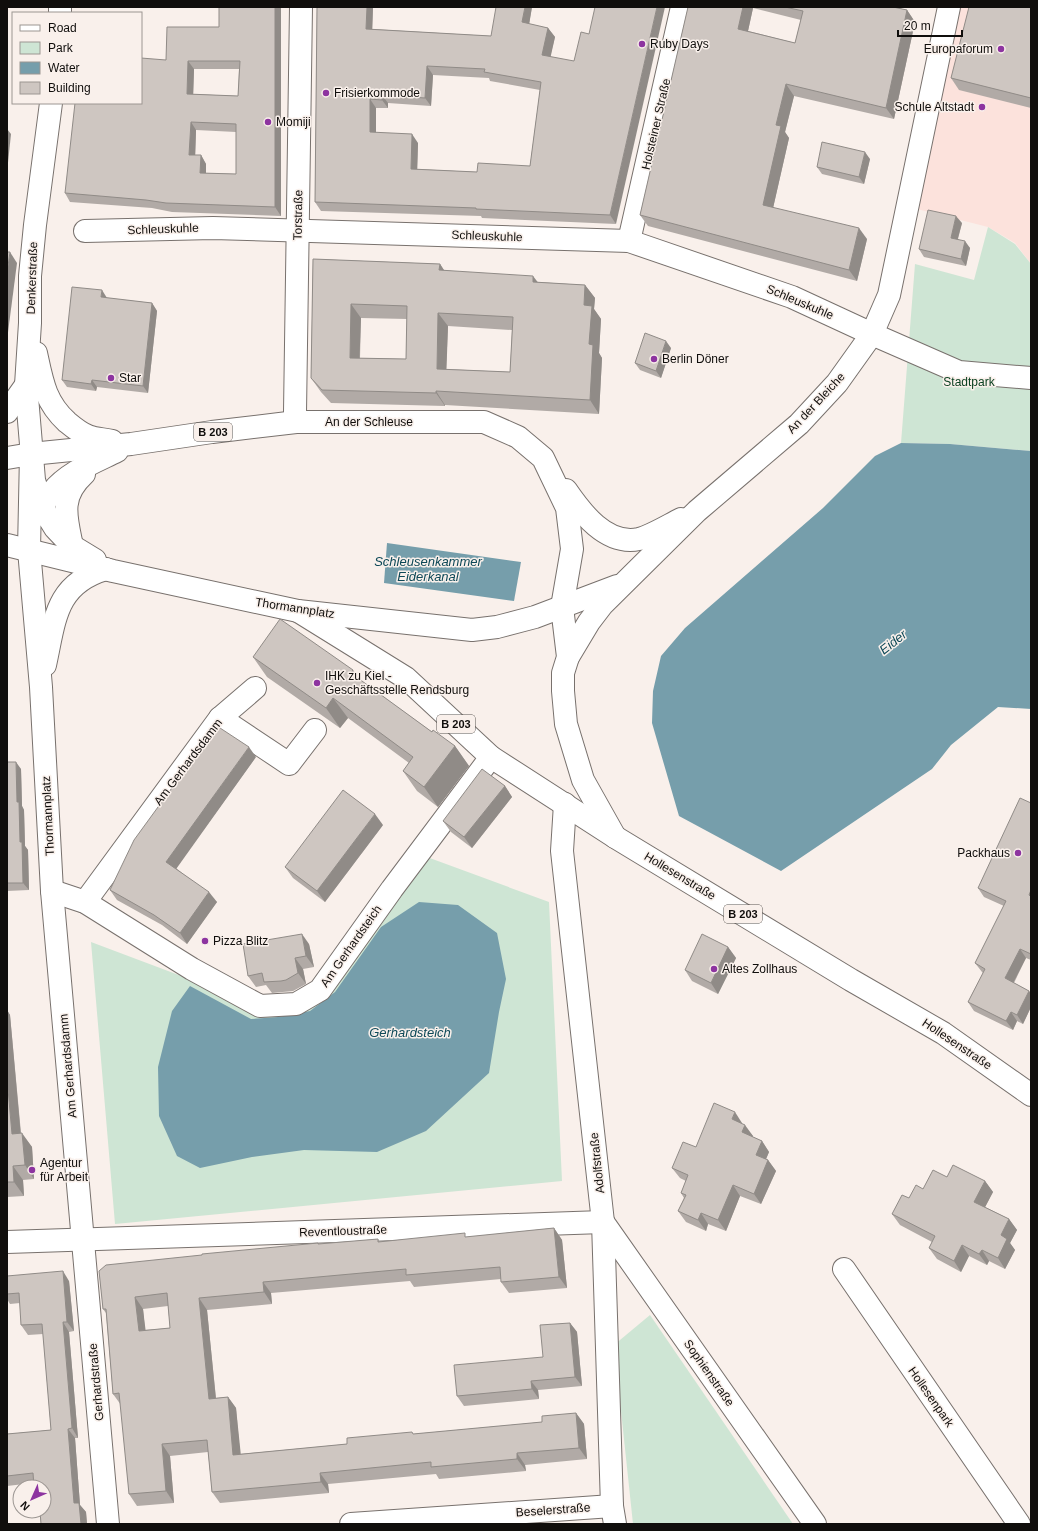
<svg xmlns="http://www.w3.org/2000/svg" width="1038" height="1531" font-family="Helvetica,sans-serif">
<rect width="100%" height="100%" fill="#f9f0eb"/>
<path fill="#fce2dc" d="M955 7H1031V264L1015 243 988 227 913 208Z"/>
<g fill="#cee5d4">
<path d="M988 227 1015 244 1031 264V451L950 444 901 443 915 264 974 280Z"/>
<path d="M427 857 549 902 562 1181 115 1224 91 942 192 980 296 1009Z"/>
<path d="M650 1315 793 1524H633L614 1345Z"/>
</g>
<g fill="#769eab">
<path d="M901 443 950 444 1031 451V709L998 707 951 745 932 769 781 871 679 816 652 723 653 691 661 656 685 628 823 508 875 456Z"/>
<path d="M387 543 521 562 514 601 384 583Z"/>
<path d="M419 902 458 905 497 933 506 979 499 1012 489 1073 426 1131 377 1152 304 1150 252 1157 200 1168 177 1156 159 1116 158 1067 172 1011 190 986 251 1019 278 1017 310 1011 335 992 381 927Z"/>
</g>
<g fill="none" stroke-linecap="round" stroke-linejoin="round">
<g stroke="#78716d" stroke-width="24">
<g id="minor">
<path d="M85 231 213 228 629 241 792 297 872 334 959 372 1031 378"/>
<path d="M629 241 682 7"/>
<path d="M296 422 295 412 301 7"/>
<path d="M220 718 289 764 315 730"/>
<path d="M565 804 562 851 603 1222 612 1506 615 1524"/>
<path d="M52 891 85 902 192 969 260 1006 296 1004 320 990 392 889 491 757"/>
<path d="M85 902 220 718 255 688"/>
<path d="M603 1222 815 1524"/>
<path d="M7 1242 603 1222"/>
<path d="M844 1269 1019 1524"/>
<path d="M351 1524 612 1506"/>
</g>
</g>
<g stroke="#78716d" stroke-width="24">
<g id="major">
<path d="M60 13V7"/>
<path d="M51 103 35 225 30 276V323L26 385 34 480 42 507 55 528 72 546 95 560"/>
<path d="M36 353C42 381 45 402 67 422 73 427 80 433 88 436 95 439 104 439 112 441"/>
<path d="M7 412 26 385"/>
<path d="M31 454 29 550 41 687 52 891 108 1524"/>
<path d="M7 458 31 454 131 444 212 432 296 422H484L518 437 543 458 567 508 572 549 562 607 568 657 563 673V691L566 724 583 780 615 837"/>
<path d="M566 490C581 512 606 546 639 539 651 536 669 525 681 519"/>
<path d="M37 515C42 508 46 499 52 492 68 472 95 462 117 451"/>
<path d="M7 545 113 571 298 611 472 630 497 627 535 617 617 586"/>
<path d="M72 546C66 517 59 497 84 474"/>
<path d="M298 611 406 678 491 757 615 837 851 980 943 1033 1031 1095"/>
<path d="M568 657 589 622 602 605 697 511 799 424 837 383 872 334 889 295 949 7"/>
<path d="M45 665C55 620 55 584 106 569"/>
</g>
</g>
<use href="#minor" stroke="#fff" stroke-width="22"/>
<use href="#major" stroke="#fff" stroke-width="22"/>
</g>
<g fill="#b1aaa6" fill-rule="evenodd">
<path d="M219 7H281V216L172 212 152 208 70 202 65 193 166 60 219 27ZM194 69H239L238 96 193 94ZM196 130 236 132V174L206 173V164L201 155H195Z"/>
<path d="M317 7H373L372 29 491 36 532 7 529 24 548 28 555 37 550 57 616 224 482 218 481 216 321 211 315 202ZM433 75 489 78 490 81 540 90 530 166 477 172 417 169 418 143 376 133V108H388V103L431 106Z"/>
<path d="M688 7H893L907 10 915 22 894 119 794 96 785 132 789 138 773 208 867 239 857 281 648 226 640 215ZM753 8 801 20 795 43 748 31Z"/>
<path d="M1031 7V108L959 90 951 78Z"/>
<path d="M870 159 864 184 822 174 817 167Z"/>
<path d="M962 223 958 239 970 248 966 266 924 257 919 249Z"/>
<path d="M313 259 440 264 444 270 538 282 585 285 595 298 594 309 601 319 599 353 602 358 599 414 445 405V406L331 403 321 392 311 378ZM361 318 407 319 406 359 360 358ZM448 326 512 330 510 372 446 369Z"/>
<path d="M107 298 152 303 157 311 148 393 97 387 96 391 67 387 62 380Z"/>
<path d="M671 348 661 378 640 370 635 363Z"/>
<path d="M253 657 360 680 432 732 455 746 469 766 438 807 417 791 403 771 409 763 348 718 340 728 267 677Z"/>
<path d="M256 757 176 868 217 902 187 944 162 925 117 900 110 890Z"/>
<path d="M7 762 21 769 22 806 24 810 25 846 28 850 29 890 7 891Z"/>
<path d="M505 786 512 797 472 848 451 832 443 821Z"/>
<path d="M1031 803V960L1026 958 1014 983 1029 991 1031 994V1007L1023 1024 1017 1021 1013 1030 974 1011 968 1002 983 973 982 972 975 963 1004 906 984 897 978 888Z"/>
<path d="M383 825 325 902 293 878 285 867Z"/>
<path d="M309 944 314 967 303 969 306 984 293 991 272 993 266 985 256 987 248 976Z"/>
<path d="M728 947 736 958 718 994 692 981 685 970Z"/>
<path d="M7 1010 10 1015 21 1133 32 1147 34 1179 23 1180 24 1196 7 1197Z"/>
<path d="M742 1123V1124L753 1136V1137L762 1141 769 1152 766 1159 768 1160 776 1171 761 1204 740 1196 726 1231 708 1224 706 1231 686 1222 678 1211 684 1198 681 1193 686 1181 680 1178 672 1168 696 1147Z"/>
<path d="M947 1177 985 1181 993 1192 985 1207 1009 1219 1017 1230 1010 1243 1015 1250 1005 1269 989 1261 987 1265 969 1256 961 1272 937 1259 929 1248 932 1242 900 1225 892 1214 909 1198 923 1189Z"/>
<path d="M554 1228 562 1240 567 1288 509 1293 501 1282V1279L414 1287 410 1281 271 1293 272 1304 207 1310 216 1398 228 1397 236 1408 240 1454 347 1444 414 1434 542 1422 576 1413 584 1424 587 1459 525 1465 526 1471 439 1479 436 1474 328 1484 329 1493 220 1503 212 1492 208 1452 170 1456 174 1503 137 1506 129 1494 121 1405 113 1394 106 1313 103 1309 99 1271 319 1244 378 1239 380 1242 467 1237ZM168 1306 170 1328 145 1330 143 1309Z"/>
<path d="M7 1276 69 1281 74 1331 69 1332 78 1438H75L80 1505 86 1512 87 1524H41L40 1513 39 1511H44L33 1483 7 1486V1434L51 1430 43 1334 28 1335 21 1325 20 1303 10 1304 7 1299Z"/>
<path d="M570 1323 577 1332 582 1386 538 1390 539 1399 464 1406 457 1396 543 1357Z"/>
</g>
<g fill="#908b87">
<path d="M275 7H281V216L275 207Z"/>
<path d="M367 7H373L372 38 366 29Z"/>
<path d="M525 7H532L528 31 522 22Z"/>
<path d="M657 7H665L616 224 610 215Z"/>
<path d="M743 7H752L753 8 746 40 738 29Z"/>
<path d="M907 10 915 22 894 119 886 108Z"/>
<path d="M548 28 555 37 549 64 542 55Z"/>
<path d="M188 61 194 69 193 102 187 94Z"/>
<path d="M427 66 433 75 431 106 425 98Z"/>
<path d="M786 84 794 96 785 132 789 138 771 217 763 205 776 125Z"/>
<path d="M382 95 388 103V108L382 100Z"/>
<path d="M370 99 376 108V141L370 132Z"/>
<path d="M191 122 196 130 195 163 189 155Z"/>
<path d="M7 129 11 134 7 172Z"/>
<path d="M412 134 418 143 417 178 411 169Z"/>
<path d="M865 152 870 159 864 184 859 177Z"/>
<path d="M201 155 206 164V181L200 173Z"/>
<path d="M956 216 962 223 956 245 951 238Z"/>
<path d="M859 228 867 239 857 281 849 270Z"/>
<path d="M965 241 970 248 966 266 961 259Z"/>
<path d="M10 252 17 263 7 340V273Z"/>
<path d="M440 264 449 278 439 270Z"/>
<path d="M533 276 543 289 533 282Z"/>
<path d="M585 285 595 298 594 309 601 319 599 353 602 358 599 414 590 400 589 344 584 305Z"/>
<path d="M102 290 107 298 101 297Z"/>
<path d="M152 303 157 311 148 393 143 386Z"/>
<path d="M351 304 361 318 359 371 350 358Z"/>
<path d="M438 313 448 326 446 382 437 369Z"/>
<path d="M666 341 671 348 661 378 656 371Z"/>
<path d="M92 380 97 387 96 391 91 384Z"/>
<path d="M436 391 445 405V406L436 393Z"/>
<path d="M353 670 367 690 351 673Z"/>
<path d="M333 698 348 718 340 728 326 708Z"/>
<path d="M455 746 469 766 438 807 424 787Z"/>
<path d="M249 747 256 757 174 872 166 862Z"/>
<path d="M16 762 21 769 22 806 24 810 25 846 28 850 29 890 23 883 17 802Z"/>
<path d="M505 786 512 797 472 848 464 837Z"/>
<path d="M375 814 383 825 325 902 317 891Z"/>
<path d="M1031 890V899L1029 895Z"/>
<path d="M209 892 217 902 187 944 180 933Z"/>
<path d="M302 934 309 944 314 967 306 956Z"/>
<path d="M728 947 736 958 718 994 711 983Z"/>
<path d="M1020 949 1026 958 1011 987 1005 978Z"/>
<path d="M295 958 303 969 306 984 298 973Z"/>
<path d="M1029 991 1031 994V1007L1023 1024 1017 1015Z"/>
<path d="M7 1010 10 1015 22 1148 12 1134 7 1078Z"/>
<path d="M1011 1012 1017 1021 1013 1030 1006 1021Z"/>
<path d="M735 1112 742 1123 739 1130 732 1119Z"/>
<path d="M745 1125 753 1136 750 1143 742 1132Z"/>
<path d="M22 1133 32 1147 34 1179 25 1165Z"/>
<path d="M762 1141 769 1152 763 1166 756 1155Z"/>
<path d="M768 1160 776 1171 761 1204 754 1194Z"/>
<path d="M13 1166 23 1180 24 1196 14 1182Z"/>
<path d="M985 1181 993 1192 982 1213 974 1202Z"/>
<path d="M733 1185 740 1196 726 1231 718 1220Z"/>
<path d="M701 1213 708 1224 706 1231 698 1220Z"/>
<path d="M1009 1219 1017 1230 1010 1243 1015 1250 1005 1269 998 1258 1001 1235Z"/>
<path d="M554 1228 562 1240 567 1288 559 1277Z"/>
<path d="M962 1245 969 1256 961 1272 954 1261Z"/>
<path d="M982 1250 989 1261 987 1265 979 1254Z"/>
<path d="M63 1271 69 1281 74 1331 67 1322Z"/>
<path d="M263 1282 271 1293 272 1304 264 1292Z"/>
<path d="M135 1297 143 1309 147 1342 139 1331Z"/>
<path d="M199 1298 207 1310 217 1410 209 1399Z"/>
<path d="M63 1322 69 1332 78 1438 72 1428Z"/>
<path d="M570 1323 577 1332 582 1386 575 1377Z"/>
<path d="M531 1381 538 1390 539 1399 532 1389Z"/>
<path d="M228 1397 236 1408 242 1466 233 1455Z"/>
<path d="M576 1413 584 1424 587 1459 579 1448Z"/>
<path d="M68 1429 75 1438 80 1505 86 1512 87 1524H81L74 1503Z"/>
<path d="M162 1444 170 1456 174 1503 166 1491Z"/>
<path d="M517 1453 525 1465 526 1471 517 1459Z"/>
<path d="M320 1473 328 1484 329 1493 321 1482Z"/>
</g>
<g fill="#cec6c1" stroke="#908b87" fill-rule="evenodd">
<path d="M219 7H275V207L166 203 146 200 65 193 75 103H141V58L166 60 167 27H219ZM188 61H240L238 96 187 94ZM191 122 236 124V174L200 173 201 155H189Z"/>
<path d="M317 7H367L366 29 491 36 496 7H525L522 22 548 28 542 55 574 61 581 32 589 34 595 7H657L610 215 476 209V208L315 202ZM427 66 485 69 484 72 541 82 530 166 478 163 477 172 411 169 412 134 370 132V99L382 100V95L425 98Z"/>
<path d="M688 7H743L738 29 795 43 803 11 785 7H893L907 10 886 108 786 84 776 125 781 126 763 205 859 228 849 270 640 215Z"/>
<path d="M969 7H1031V98L951 78Z"/>
<path d="M822 142 865 152 859 177 817 167Z"/>
<path d="M928 210 956 216 951 238 965 241 961 259 919 249Z"/>
<path d="M7 252H10L7 273Z"/>
<path d="M313 259 440 264 439 270 533 276V282L585 285 584 305 592 306 589 344 593 345 590 400 436 391V393L322 390 311 378ZM351 304 407 306 406 359 350 358ZM438 313 513 317 510 372 437 369Z"/>
<path d="M72 287 102 290 101 297 152 303 143 386 92 380 91 384 62 380Z"/>
<path d="M645 333 666 341 656 371 635 363Z"/>
<path d="M280 619 353 670 351 673 432 732 433 730 455 746 424 787 403 771 413 757 333 698 326 708 253 657Z"/>
<path d="M217 726 249 747 166 862 209 892 180 933 154 915 110 890 134 840Z"/>
<path d="M7 762H16L17 802H19L20 842H22L23 883H7Z"/>
<path d="M482 769 505 786 464 837 443 821Z"/>
<path d="M343 790 375 814 317 891 285 867Z"/>
<path d="M1020 798 1031 803V890L1029 895 1031 897V954L1020 949 1005 978 1029 991 1017 1015 1011 1012 1006 1021 968 1002 985 969 975 963 1006 901 978 888Z"/>
<path d="M302 934 306 956 295 958 298 973 286 980 281 981 264 982 262 973 248 976 243 944Z"/>
<path d="M702 934 728 947 711 983 685 970Z"/>
<path d="M7 1078 12 1134 22 1133 25 1165 13 1166 14 1182H7Z"/>
<path d="M714 1103 735 1112 732 1119 745 1125 742 1132 762 1141 756 1155 768 1160 754 1194 733 1185 718 1220 701 1213 698 1220 678 1211 686 1195 681 1193 688 1175 672 1168 683 1142 696 1147Z"/>
<path d="M953 1165 985 1181 974 1202 1009 1219 1001 1235 1007 1239 998 1258 982 1250 979 1254 962 1245 954 1261 929 1248 935 1236 892 1214 902 1195 909 1198 916 1185 923 1189 933 1170 947 1177Z"/>
<path d="M554 1228 559 1277 501 1282 500 1267 406 1275V1269L263 1282 264 1292 199 1298 209 1399 228 1397 233 1455 347 1444V1438L412 1432 413 1434 542 1422V1416L576 1413 579 1448 517 1453V1459L431 1467V1462L320 1473 321 1482 212 1492 207 1440 162 1444 166 1491 129 1494 119 1393 113 1394 106 1309H103L99 1271 106 1265 202 1255V1254L318 1243V1244L378 1239V1242L465 1233V1237ZM167 1293 170 1328 139 1331 135 1297Z"/>
<path d="M63 1271 67 1322H63L72 1428 68 1429 74 1503H79L81 1524H41L40 1511H44V1487H34L33 1473 7 1476V1434L51 1430 42 1324 21 1325 19 1293 7 1294V1276Z"/>
<path d="M570 1323 575 1377 531 1381 532 1389 457 1396 454 1365 543 1357 540 1325Z"/>
</g>
<g fill="#8d34a0" stroke="#f9f0eb" stroke-width="1.5">
<circle cx="642" cy="44" r="4"/>
<circle cx="1001" cy="49" r="4"/>
<circle cx="326" cy="93" r="4"/>
<circle cx="982" cy="107" r="4"/>
<circle cx="268" cy="122" r="4"/>
<circle cx="654" cy="359" r="4"/>
<circle cx="111" cy="378" r="4"/>
<circle cx="317" cy="683" r="4"/>
<circle cx="1018" cy="853" r="4"/>
<circle cx="205" cy="941" r="4"/>
<circle cx="714" cy="969" r="4"/>
<circle cx="32" cy="1170" r="4"/>
</g>
<g text-anchor="middle" dominant-baseline="central" stroke-width="3" stroke-linejoin="round" paint-order="stroke">
<g fill="#f9f0eb" stroke="#56524f" stroke-width="1">
<rect x="194" y="423" width="38" height="18" rx="3"/>
<rect x="437" y="715" width="38" height="18" rx="3"/>
<rect x="724" y="905" width="38" height="18" rx="3"/>
</g>
<g font-size="11" font-weight="bold" fill="#100e0c">
<text x="213" y="432">B 203</text>
<text x="456" y="724">B 203</text>
<text x="743" y="914">B 203</text>
</g>
<g font-size="12" fill="#100e0c" stroke="#f9f0eb" text-anchor="start">
<text x="650" y="44">Ruby Days</text>
<text x="993" y="49" text-anchor="end">Europaforum</text>
<text x="334" y="93">Frisierkommode</text>
<text x="974" y="107" text-anchor="end">Schule Altstadt</text>
<text x="276" y="122">Momiji</text>
<text x="662" y="359">Berlin Döner</text>
<text x="119" y="378">Star</text>
<text x="325" y="676">IHK zu Kiel -<tspan x="325" dy="14">Geschäftsstelle Rendsburg</tspan></text>
<text x="1010" y="853" text-anchor="end">Packhaus</text>
<text x="213" y="941">Pizza Blitz</text>
<text x="722" y="969">Altes Zollhaus</text>
<text x="40" y="1163">Agentur<tspan x="40" dy="14">für Arbeit</tspan></text>
</g>
<g font-size="12" fill="#100e0c" stroke="#f9f0eb">
<text transform="translate(656 124) rotate(-77)">Holsteiner Straße</text>
<text transform="translate(298 215) rotate(-89)">Torstraße</text>
<text transform="translate(163 229) rotate(-2)">Schleuskuhle</text>
<text transform="translate(487 236) rotate(2)">Schleuskuhle</text>
<text transform="translate(32 278) rotate(-88)">Denkerstraße</text>
<text transform="translate(800 302) rotate(23)">Schleuskuhle</text>
<text transform="translate(816 403) rotate(-47)">An der Bleiche</text>
<text x="369" y="422">An der Schleuse</text>
<text transform="translate(295 608) rotate(9)">Thormannplatz</text>
<text transform="translate(188 762) rotate(-53)">Am Gerhardsdamm</text>
<text transform="translate(48 816) rotate(-93)">Thormannplatz</text>
<text transform="translate(680 876) rotate(31)">Hollesenstraße</text>
<text transform="translate(351 946) rotate(-55)">Am Gerhardsteich</text>
<text transform="translate(957 1044) rotate(34)">Hollesenstraße</text>
<text transform="translate(68 1066) rotate(-95)">Am Gerhardsdamm</text>
<text transform="translate(597 1163) rotate(-96)">Adolfstraße</text>
<text transform="translate(343 1231) rotate(-2)">Reventloustraße</text>
<text transform="translate(709 1373) rotate(55)">Sophienstraße</text>
<text transform="translate(96 1382) rotate(-95)">Gerhardstraße</text>
<text transform="translate(931 1397) rotate(55)">Hollesenpark</text>
<text transform="translate(553 1510) rotate(-4)">Beselerstraße</text>
</g>
<g font-size="12" fill="#0b4121" stroke="#f9f0eb">
<text x="969" y="382">Stadtpark</text>
</g>
<g font-size="13" font-style="italic" fill="#0d4857" stroke="#f9f0eb">
<text x="428" y="561">Schleusenkammer<tspan x="428" dy="15">Eiderkanal</tspan></text>
<text transform="translate(893 642) rotate(-38)">Eider</text>
<text x="410" y="1032">Gerhardsteich</text>
</g>
</g>
<rect width="1038" height="1531" fill="none" stroke="#100e0c" stroke-width="16"/>
<rect x="12" y="12" width="130" height="92" fill="#f9f0eb" stroke="#9c9692"/>
<rect x="20" y="25" width="20" height="6" fill="#ffffff" stroke="#9c9692"/>
<text x="48" y="32" font-size="12" fill="#100e0c">Road</text>
<rect x="20" y="42" width="20" height="12" fill="#cee5d4" stroke="#9c9692"/>
<text x="48" y="52" font-size="12" fill="#100e0c">Park</text>
<rect x="20" y="62" width="20" height="12" fill="#769eab" stroke="#9c9692"/>
<text x="48" y="72" font-size="12" fill="#100e0c">Water</text>
<rect x="20" y="82" width="20" height="12" fill="#cec6c1" stroke="#9c9692"/>
<text x="48" y="92" font-size="12" fill="#100e0c">Building</text>
<g transform="translate(32 1499) rotate(225)"><circle r="19" fill="#f9f0eb" stroke="#9c9692"/>
<path d="M0-3L7 15L0 10L-7 15Z" fill="#8d34a0"/>
<text y="-6" font-size="11" font-weight="bold" text-anchor="middle" fill="#100e0c">N</text>
</g>
<path d="M898 30v6h64v-6" fill="none" stroke="#100e0c" stroke-width="2"/>
<text x="904" y="30" font-size="12" fill="#100e0c" stroke="#f9f0eb" stroke-width="3" paint-order="stroke">20 m</text>
</svg>
